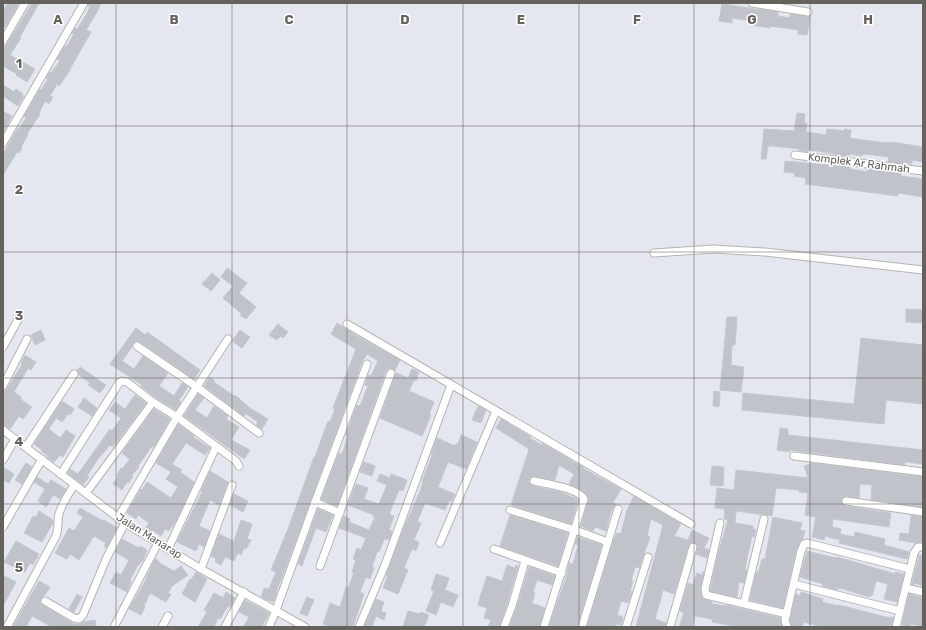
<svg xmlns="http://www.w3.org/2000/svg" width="926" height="630" font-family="Rubik,sans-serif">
<rect width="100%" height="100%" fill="#e4e7ef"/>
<g fill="#c0c3ca" stroke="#c2c8d4">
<path d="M8 3H15L18 5 5 27 3 26V10Z"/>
<path d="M32 3H39L20 37 21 38 10 55 35 69 27 82 16 75 17 74 3 66V48L7 44Z"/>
<path d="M89 3H101L97 12 86 30 91 32 70 69H71L59 86 57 84 50 96 53 97 49 104 45 101 39 113 40 114 27 134 28 135 21 147 22 148 19 153 17 152 3 175V154L18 128 19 129 26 118 24 116 40 89 41 90 48 79 46 78 50 72 51 73 60 61 57 59 65 46H67L74 34 72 33 75 28 77 29 86 15 90 7 88 6Z"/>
<path d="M722 4 778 12V16L790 18V14L810 17 807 35 798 34V30L770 26V28L750 25 751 21 732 18V23L719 21Z"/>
<path d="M3 85 14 92 16 89 23 94 22 95 24 96 18 106 3 96Z"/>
<path d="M3 111 12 116 3 132Z"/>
<path d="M797 113 805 114 804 123H807L806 132 826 135 827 129 844 131V129L851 130 850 138 878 142 898 143 923 147V162L912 160V164L904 163V164L888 162 889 157 874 155 862 154V156L850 154 849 157 818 151H811V152L799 150V149L773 146H768L766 159H761L764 129 794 131Z"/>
<path d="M785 161 850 167V169L868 172V169L901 173V176L923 179V197L898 193V196L805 184 806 178 794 176 795 173 784 172Z"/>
<path d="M227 268 247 283 239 293 256 307 246 319 240 315 242 314 223 298 233 286 221 277Z"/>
<path d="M212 273 220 280 211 291 202 284Z"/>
<path d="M906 309 923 310V323L906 322Z"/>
<path d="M727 317H737L735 345H732L731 365 744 367 741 392 720 390Z"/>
<path d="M337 323 360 338 400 360 395 370 390 368 386 371 337 506 321 499 339 453 342 454 348 436 346 435 357 405 360 406 368 386 365 385 368 375 371 376 378 361 367 354 362 362 283 575 276 592 277 593 273 602 261 597 264 588 269 589 276 572 271 570 288 529 314 457H315L328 421 330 422 335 409 333 408 356 349 331 334Z"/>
<path d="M278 324 288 332 283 338 281 336 277 340 269 335Z"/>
<path d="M136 328 145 335 147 332 200 370 194 379 140 342 136 341 133 344 132 347 122 361 134 369 143 356 168 373 159 386 174 396 182 383 188 387 179 400 181 402 176 410 156 398 141 386 142 385 110 364Z"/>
<path d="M41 330 45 340 35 345 31 335Z"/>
<path d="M240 330 250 337 242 348 232 341Z"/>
<path d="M861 338 923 345V404L886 400 884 424 742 410 743 393 854 404Z"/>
<path d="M25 355 36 362 31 370 28 368 14 392 21 397 20 399 32 407 23 419 19 416 10 429 3 424V391L6 390 9 386 22 364 21 363Z"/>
<path d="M80 367 106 385 100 393 88 385 90 383 79 375 77 370Z"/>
<path d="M412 369 419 372 416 381 414 380 409 391 434 402 429 414 431 415 422 436 380 418 396 373 408 378Z"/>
<path d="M210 377 215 381 214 382 234 396 235 395 250 408 268 419 262 429 256 425 258 422 246 414 244 416 204 386Z"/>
<path d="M714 391 720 392 719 407 713 406Z"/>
<path d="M198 394 204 398 195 410 207 418 214 406 228 416 226 419 239 427 231 440 250 450 244 459 184 416Z"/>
<path d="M135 395 146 403 113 447 110 445 98 459 87 476 89 477 83 485 68 473 70 469 78 474 110 429 112 431 121 418 109 410 115 402 125 409Z"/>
<path d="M84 398 97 408 92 416 78 407Z"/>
<path d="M62 401 74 409 70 415 68 414 62 422 56 418 49 429 60 438 66 430 75 436 63 457 60 455 54 462 47 457 48 456 41 451 42 450 34 444Z"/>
<path d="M478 406 486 410 481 423 472 420Z"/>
<path d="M154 409 170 419 154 447 152 446 138 466 139 467 132 475 133 476 129 483 127 482 122 490 113 484 118 476 117 475 121 468 122 469 130 459 122 453Z"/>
<path d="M501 419 531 437 530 438 542 445V443L584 468V469L621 489 613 503 616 504 613 507 610 515 606 531 595 527 593 531 581 526 589 498 583 491 569 484 574 474 559 465 555 480 533 476 530 478 529 482 533 486 560 492 577 499 578 500 571 524 511 505 529 449 496 428Z"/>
<path d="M178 424 194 436 193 437 210 448 205 455 186 443 172 464 182 470 180 472 194 482 177 519 169 531 165 529 161 536 152 530 151 533 145 529 149 523 138 515 136 519 127 513 141 489 142 490 147 482 171 498 178 487 166 479 171 472 156 463Z"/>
<path d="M780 428 788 429V435L923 450V464L905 462V465L790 450V452L777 450Z"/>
<path d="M461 435 477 442 466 469 448 462 438 487 455 494 451 502 449 501 445 510 425 503 417 522 421 523 414 540 419 542 416 551 412 549 404 568 408 570 398 594 383 588 388 575H386L405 525 420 491 423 482 422 481 432 455H431L437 438 455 446 456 444H458Z"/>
<path d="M364 462 375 466 372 476 360 472Z"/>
<path d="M26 463 32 467 22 484 15 480Z"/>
<path d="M812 463 923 477V507L871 500 872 485 860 484 859 498 846 496 842 498V503L845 506 891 513 889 527 833 519 832 527 841 529 840 534 854 537 855 532 885 539 884 545 909 552 907 559 839 543 840 540 825 536 824 540 812 537 816 517 805 515 808 493 799 492V490L776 488 772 516 736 511 735 523 753 526V529L756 530 754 537 752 536 748 554 745 569 747 570 744 583 739 582 737 597 710 591 718 554 728 520 724 519 725 509 715 508 717 488 734 490 736 470 808 478 804 466Z"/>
<path d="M712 466 724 467 723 486 710 485Z"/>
<path d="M3 467 14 474 9 483 3 480Z"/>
<path d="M210 471 228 482 219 505 210 500 204 514 199 526 210 531 204 547 199 544 196 551 177 542 202 492 201 491Z"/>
<path d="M380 474 390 478 391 474 407 480 403 491 399 490 390 512V515L394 516 389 530 392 531 389 540 386 539 384 540 379 552H377L372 567 374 568 370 579 366 577 360 592 364 594 353 627H330L323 624 330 603 340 607 346 587 348 588 354 573 352 572 356 560 353 559 357 548 361 550 366 538 339 528 344 516 350 519 349 522 369 530 375 517H373L374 515 348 505 356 484 368 488 364 499 379 504 387 485 377 481Z"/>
<path d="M37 477 48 484 51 480 66 489 60 499 53 495 46 507 38 501 45 489 34 482Z"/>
<path d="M234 494 248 501 243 512 230 505Z"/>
<path d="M634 496 681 524 674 536 688 540 692 530 709 538 704 548 709 550 707 558 696 554 698 546 696 543 692 542 690 543 674 594 663 590 661 598 655 619 666 623 665 627H636L663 525 651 519 647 536 650 537 639 568 635 567 631 581H633L630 591 632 592 628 603 621 601 617 615 623 617 621 625 616 624V627H587L614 539 617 533 621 534 627 510Z"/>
<path d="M80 508 103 521 104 520 117 528 106 548 104 546 106 543 94 536 79 560 70 554 67 559 55 553 69 528 74 531 83 517 77 513Z"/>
<path d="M318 509 333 515 326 532 316 528 302 566 298 564Z"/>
<path d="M39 511 53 520V523L42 542 24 533 33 516 36 517Z"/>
<path d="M510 515 568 533 558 566 500 546Z"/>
<path d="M911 515 923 517V542L915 543 899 540 900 533 909 534Z"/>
<path d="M773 517 802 523 800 530 805 531 803 538 796 550 783 608 750 600 756 572 758 573 762 559H765Z"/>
<path d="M241 520 252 524 247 539 251 540 246 549 244 548 241 555 238 553 234 561 225 557 221 565 215 562 216 559 211 556 219 534 234 541Z"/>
<path d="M577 537 602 545 577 627H549L567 574 569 563 573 564 578 545 575 544Z"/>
<path d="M122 539 139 548 140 546 147 550 142 562 141 561 139 565H138L130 580 131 581 127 592 110 583 116 572 121 575 129 560 115 552Z"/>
<path d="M16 541 39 554 33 565 30 563 25 572 4 562Z"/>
<path d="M807 551 836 558V557L848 560 895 574V572L904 574 897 602 884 599 888 584 876 581 872 596H869V597L843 589 837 588V590L822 586 823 584 800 577Z"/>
<path d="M919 555 923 556V586L914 583V585L912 584Z"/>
<path d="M155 559 159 561 158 562 174 571 181 566 188 575 172 586 168 593 171 594 166 602 150 593 144 606 145 607 141 615 129 609 147 578H146Z"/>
<path d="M507 565 515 568 516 565 518 566 507 604 499 627H488L491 620 484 618 487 608 478 605 480 597 487 576 502 581Z"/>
<path d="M529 567 555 576 552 585 537 580 533 592 535 593 532 603 545 608 539 627H509L517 607Z"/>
<path d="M703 571 704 572 700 590 703 599 712 602V604L726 606V605L780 618 782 627H740L712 622V619L695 616 692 627H679L684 613 680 611 688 583 693 585 697 573 702 575Z"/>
<path d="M196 572 207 579 195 602 182 594 190 579 191 580Z"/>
<path d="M436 574 449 578 445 590 458 595 453 607 441 602 436 615 426 611 434 591 431 590Z"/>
<path d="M3 575 16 582 3 606Z"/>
<path d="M39 581 50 587 44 596 41 599 40 601 42 605 74 624H80L83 622 95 620 96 627H52L32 616 26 627H13Z"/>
<path d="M226 592 235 598 230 607 228 606 220 619 218 618 214 627H198L207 612 204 610 214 593 223 598Z"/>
<path d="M801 592 823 599 822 602 838 606 839 605 890 618 891 617H893L891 627H821L804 622 802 627H792L790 620 796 594 800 596Z"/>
<path d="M77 594 82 597 74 612 69 609Z"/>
<path d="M909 594 923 598V627L911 624 910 627 902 625Z"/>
<path d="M307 597 314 600 307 616 300 613Z"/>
<path d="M376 599 384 602 381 611 386 613 384 620 376 616 372 627H364Z"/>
<path d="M245 600 269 613 262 627H243L249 617 239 612Z"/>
<path d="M408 611 420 614 421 612 429 615 424 627H403Z"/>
</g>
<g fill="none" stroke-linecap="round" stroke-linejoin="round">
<g stroke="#b7b4b0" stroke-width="9">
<g id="street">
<path d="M752 3 808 12"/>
<path d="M3 41 25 3"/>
<path d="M3 143 84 3"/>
<path d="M795 155 923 171"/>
<path d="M654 253 713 249 765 252 923 270"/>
<path d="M347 324 691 524"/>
<path d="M137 346 197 387 259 433"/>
<path d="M3 347 19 318"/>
<path d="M3 386 27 339"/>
<path d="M3 430 125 523 201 569 305 627"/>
<path d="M26 447 74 374"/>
<path d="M794 456 923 472"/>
<path d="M3 460 15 439"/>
<path d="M61 474 119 383 122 381 127 382 153 402 177 417 236 461 239 466"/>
<path d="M534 481C547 484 578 488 584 499L544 627"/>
<path d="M86 493 153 402"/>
<path d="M846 501 923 512"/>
<path d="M315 502 340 513"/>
<path d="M510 510 575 530 608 542"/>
<path d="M118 518 177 417 228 339"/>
<path d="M720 523 705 589 706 595 787 614"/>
<path d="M3 527 42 459"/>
<path d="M440 543 496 411"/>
<path d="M168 549 216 447"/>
<path d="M494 549 562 573"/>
<path d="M320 566 391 373"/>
<path d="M201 569 232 485"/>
<path d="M794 584 900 611"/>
<path d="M906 588 923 592"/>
<path d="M45 601 74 618 79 619 83 615 107 557 125 523"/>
<path d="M744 603 764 519"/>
<path d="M7 627 56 536C59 529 57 521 59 514 62 503 69 494 74 485"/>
<path d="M114 627 158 543"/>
<path d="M162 627 168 616"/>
<path d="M225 627 244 592"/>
<path d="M269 627 276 610 315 502 367 364"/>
<path d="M359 627 385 565 451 385"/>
<path d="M504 627 512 606 525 561"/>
<path d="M582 627 618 509"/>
<path d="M626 627 648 557"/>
<path d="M670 627 693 547"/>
<path d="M787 627 785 620 801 551 804 544 807 543 910 569"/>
<path d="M896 627 914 553 918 547H923"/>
</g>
</g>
<use href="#street" stroke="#fff" stroke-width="7"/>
</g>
<path fill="none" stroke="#65615c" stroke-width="1" stroke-opacity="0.55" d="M116 3V627M232 3V627M347 3V627M463 3V627M579 3V627M694 3V627M810 3V627M3 126H923M3 252H923M3 378H923M3 504H923"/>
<g text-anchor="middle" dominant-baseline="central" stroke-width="3" stroke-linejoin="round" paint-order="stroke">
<g font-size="11" fill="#65615c" stroke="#fff">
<text transform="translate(859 163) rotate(7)">Komplek Ar Rahmah</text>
<text transform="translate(149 536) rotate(32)">Jalan Manarap</text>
</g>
</g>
<g font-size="13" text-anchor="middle" font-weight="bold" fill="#65615c" stroke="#fff" stroke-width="3" stroke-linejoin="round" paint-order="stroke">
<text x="58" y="24">A</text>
<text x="174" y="24">B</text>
<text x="289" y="24">C</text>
<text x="405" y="24">D</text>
<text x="521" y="24">E</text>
<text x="637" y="24">F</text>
<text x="752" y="24">G</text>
<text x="868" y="24">H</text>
<text x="19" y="68">1</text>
<text x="19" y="194">2</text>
<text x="19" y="320">3</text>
<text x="19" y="446">4</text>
<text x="19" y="572">5</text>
</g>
<rect width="926" height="630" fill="none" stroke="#65615c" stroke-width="8"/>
</svg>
